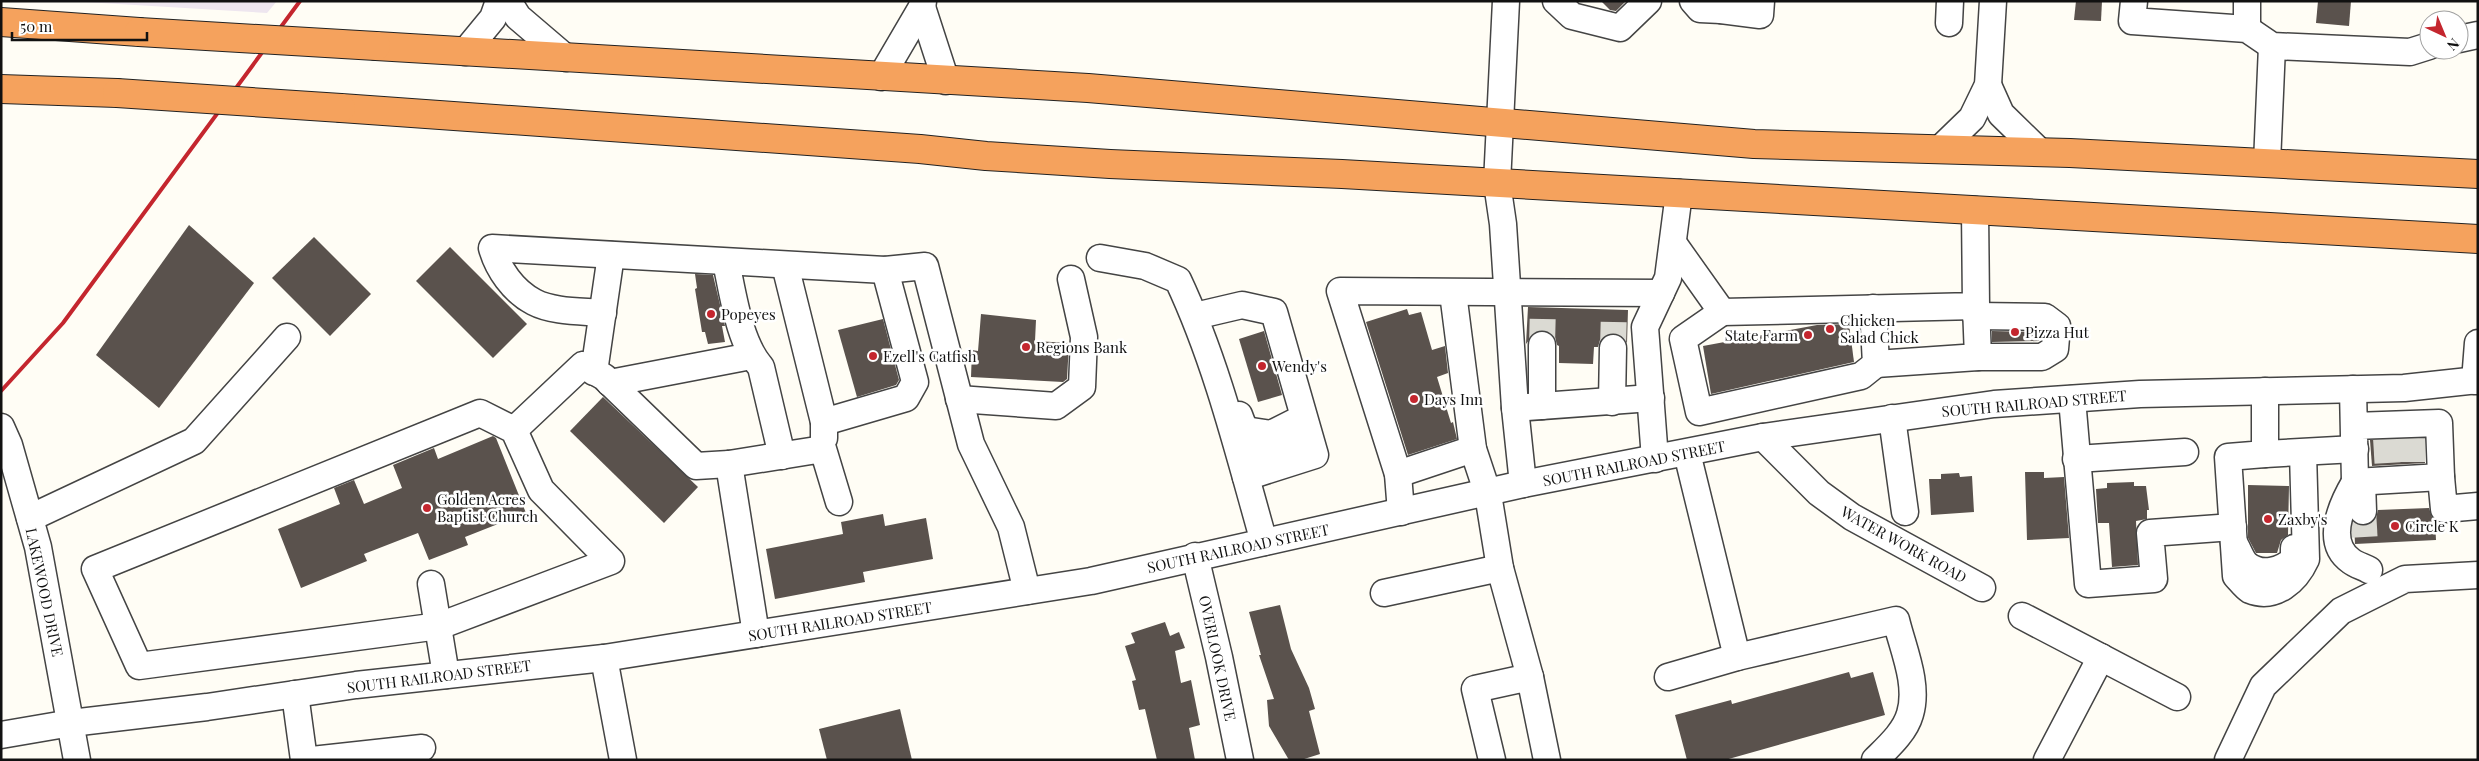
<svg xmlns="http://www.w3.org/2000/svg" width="2479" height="761" font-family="'Playfair Display',serif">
<rect width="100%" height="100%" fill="#fffdf5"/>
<path fill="#eee6ef" d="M68 1H277L267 13Z"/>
<g fill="#5a524d">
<path d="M1601 1H1626L1616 11 1610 10Z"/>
<path d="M2076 1H2102L2101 21 2074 20Z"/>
<path d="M2318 1H2351L2349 26 2316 23Z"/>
<path d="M189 225 254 283 159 408 96 355Z"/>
<path d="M314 237 371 294 330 336 272 278Z"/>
<path d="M450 247 527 324 493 358 416 281Z"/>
<path d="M695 274 713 275 725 326H722L725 342 708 344 705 332H702L695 289 697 288Z"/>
<path d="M1528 307 1628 310 1627 343 1620 335 1614 333 1606 335 1600 340 1598 347H1594L1593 364 1559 363V346L1557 345 1555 337 1549 332 1542 330 1535 332 1526 344Z"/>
<path d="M1407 309 1409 315 1421 312 1432 350 1445 346 1448 373 1437 377 1451 423 1453 422 1457 439 1408 455 1366 322Z"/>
<path d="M981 314 1036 320 1035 341 1069 343 1067 379 1063 382 971 377 972 350 978 351Z"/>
<path d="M883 319 899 380 896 385 857 397 838 330Z"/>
<path d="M1849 324 1854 362 1711 394 1703 346 1817 325Z"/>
<path d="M1264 331 1282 395 1258 402 1239 339Z"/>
<path d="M1992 331 2039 332V341L1992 342Z"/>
<path d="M603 397 698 487 664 523 570 431Z"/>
<path d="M493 436 496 438 526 513 465 537 468 545 429 560 418 533 364 554 367 561 301 588 278 529 340 504 334 488 354 480 364 504 402 488 393 465 434 448 438 459Z"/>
<path d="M2425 439V463L2372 466 2370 440Z"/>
<path d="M2025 472H2044V478L2064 477 2069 538 2027 540Z"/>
<path d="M1959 473 1960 477 1972 476 1974 512 1931 515 1929 479H1941V474Z"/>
<path d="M2134 482V486H2146L2149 510H2147V519L2136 521 2138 565 2112 567 2109 523H2098L2096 489 2107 488V483Z"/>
<path d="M2248 485 2289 486 2288 535 2281 540 2277 553H2256L2248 538Z"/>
<path d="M2429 508 2432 517 2435 521 2436 540 2355 544 2354 522 2363 526 2370 524 2376 518 2378 510Z"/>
<path d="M883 514 885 526 926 518 933 559 863 572 865 582 775 599 766 549 843 534 841 522Z"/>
<path d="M1280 605 1291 649 1309 688 1315 709 1309 711 1320 754 1301 760H1289L1269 726 1267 700 1274 699 1259 655H1261L1249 612Z"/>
<path d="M1165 622 1170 636 1179 632 1185 648 1175 651 1181 683 1191 680 1200 725 1189 728 1195 760H1157L1145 709 1139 710 1132 681 1136 680 1125 646 1135 643 1131 633Z"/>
<path d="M1849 672 1851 678 1873 672 1885 715 1725 760H1687L1675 715 1731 700 1732 704Z"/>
<path d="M900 709 912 760H827L819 729Z"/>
</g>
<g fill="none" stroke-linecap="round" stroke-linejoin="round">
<g stroke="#dbdad3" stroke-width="26" stroke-dasharray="26 13" stroke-linecap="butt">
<path d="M1542 345 1543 306"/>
<path d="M1613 348 1614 309"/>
<path d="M2412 436V470"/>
<path d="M2386 437 2388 471"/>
<path d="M2363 511 2365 544"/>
</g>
<g stroke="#444" stroke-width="29">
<g id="minor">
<path d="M508 1 518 17 566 58"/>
<path d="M1506 1 1497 183 1503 224 1515 408 1523 484"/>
<path d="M1556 1 1572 16 1620 28 1648 1"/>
<path d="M1693 1 1700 9 1721 10"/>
<path d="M1721 1V10L1760 15 1761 1"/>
<path d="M2134 1 2132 21 2247 29 2272 46 2410 52 2429 46"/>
<path d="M2247 1V29"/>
<path d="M922 7 946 81"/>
<path d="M1949 23 1950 1"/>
<path d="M2459 39 2478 35"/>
<path d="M465 52 493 18 499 1"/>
<path d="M881 77 922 7 923 1"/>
<path d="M1988 85 2001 114 2040 152"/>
<path d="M1940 149 1972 118 1988 85 1993 1"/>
<path d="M2267 163 2272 46"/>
<path d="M1673 243 1722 312 1976 306 1975 210"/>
<path d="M1100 258 1145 266 1178 280C1217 363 1239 454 1264 542"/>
<path d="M726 262C733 294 739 342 761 367L782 456"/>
<path d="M785 265 824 422V438"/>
<path d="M1453 293 1473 449 1488 494 1500 568"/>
<path d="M1722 312 1683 339 1699 412 1861 376 1876 364 1873 308"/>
<path d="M603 313C581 311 553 312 534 302 513 291 498 269 492 248L885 270 925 266 971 444 1011 527 1027 591"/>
<path d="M1195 316 1242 305 1274 312 1315 455 1246 477"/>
<path d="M1976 316 2045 317 2057 326 2055 349 2042 357H1978"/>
<path d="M1542 345V406"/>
<path d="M1876 364 1978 357 1976 306"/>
<path d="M594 372 611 255"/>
<path d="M2475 381 2478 343"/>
<path d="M610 383 751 356"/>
<path d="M2353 389 2355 482 2441 477 2439 423 2354 426"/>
<path d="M2265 391V454L2228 457 2236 576C2240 580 2245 587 2250 590 2275 600 2296 581 2306 559L2303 453"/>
<path d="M959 399 1056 406 1082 387 1084 337 1071 279"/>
<path d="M2072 399 2088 584 2154 579 2150 533 2233 527"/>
<path d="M1612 402 1613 348"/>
<path d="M1515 408 1651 398"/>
<path d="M1239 415C1249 443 1264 470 1294 443"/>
<path d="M1892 418 1905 512"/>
<path d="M824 422 906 398 915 382 885 270"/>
<path d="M1 427 9 445 38 547 77 760"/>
<path d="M514 430 480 413 95 569 139 666 439 626 611 561 541 490 514 430 583 365 604 377 696 466 729 464 823 449 839 502"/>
<path d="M1245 430 1271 434 1295 422"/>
<path d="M1763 437 1819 493 1852 517 1982 588"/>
<path d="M2265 454 2355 449"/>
<path d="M1655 459 1645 327 1668 278 1679 193"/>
<path d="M2076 459 2185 452"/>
<path d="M729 464 756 634"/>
<path d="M1398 474 1473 449"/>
<path d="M2441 477 2444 509 2478 506"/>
<path d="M2355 482C2342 504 2324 542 2351 561 2356 565 2364 567 2369 570"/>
<path d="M2362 482 2363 511"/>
<path d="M1401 512 1398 474 1340 291 1661 293"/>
<path d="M30 518 194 441 287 337"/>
<path d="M2234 543C2238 549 2241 559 2246 564 2261 577 2282 571 2294 559V548"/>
<path d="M1195 556 1219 657 1240 760"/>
<path d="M431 584 446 675"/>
<path d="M1384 593 1500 568 1530 677"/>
<path d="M2022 616 2177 697"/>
<path d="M1737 657 1896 620C1903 649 1919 684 1910 714 1905 732 1888 747 1875 760"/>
<path d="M604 658 623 760"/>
<path d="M1668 677 1737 657 1687 453"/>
<path d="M295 694 304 760"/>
<path d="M1 735 71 723 207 707 356 685 604 658 1091 581 1523 484 1763 437 1994 404 2140 394 2404 388 2478 380"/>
<path d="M312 760 422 748"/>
<path d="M1492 760 1475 689 1530 677 1547 760"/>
<path d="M2047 760 2101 657"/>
<path d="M2228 760 2263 686 2341 611 2405 579 2478 575"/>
</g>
</g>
<g stroke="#222" stroke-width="30">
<g id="highway">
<path d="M1 22 139 32"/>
<path d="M376 46 1088 88 1754 144 2070 153 2478 174"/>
<path d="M1 89 117 93"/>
<path d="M341 108 920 149 986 156 1110 164 1342 174 2478 239"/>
</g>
</g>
<use href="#minor" stroke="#fff" stroke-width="26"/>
<use href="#highway" stroke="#f5a25d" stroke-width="28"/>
<path stroke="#c4262e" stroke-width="4" d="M1 391 63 323 300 1"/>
<g stroke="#222" stroke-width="30" stroke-linecap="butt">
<g id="highway-bridge">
<path d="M139 32 376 46"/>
<path d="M117 93 341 108"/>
</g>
</g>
<use href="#highway-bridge" stroke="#f5a25d" stroke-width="28"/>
</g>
<g fill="#c4262e" stroke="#fff" stroke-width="2">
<circle cx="711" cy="314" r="5"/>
<circle cx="1830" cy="329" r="5"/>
<circle cx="2015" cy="332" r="5"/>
<circle cx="1808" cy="335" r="5"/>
<circle cx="1026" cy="347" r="5"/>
<circle cx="873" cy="356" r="5"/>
<circle cx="1262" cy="366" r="5"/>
<circle cx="1414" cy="399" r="5"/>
<circle cx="427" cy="508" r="5"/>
<circle cx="2268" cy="519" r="5"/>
<circle cx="2395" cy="526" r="5"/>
</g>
<g text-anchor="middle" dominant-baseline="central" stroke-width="5" stroke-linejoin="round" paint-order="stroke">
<g font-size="15" fill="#111" stroke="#fff" text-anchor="start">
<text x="721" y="314">Popeyes</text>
<text x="1840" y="320">Chicken<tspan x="1840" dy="17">Salad Chick</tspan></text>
<text x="2025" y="332">Pizza Hut</text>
<text x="1798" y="335" text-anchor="end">State Farm</text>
<text x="1036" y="347">Regions Bank</text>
<text x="883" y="356">Ezell's Catfish</text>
<text x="1272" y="366">Wendy's</text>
<text x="1424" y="399">Days Inn</text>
<text x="437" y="499">Golden Acres<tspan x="437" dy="17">Baptist Church</tspan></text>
<text x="2278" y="519">Zaxby's</text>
<text x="2405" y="526">Circle K</text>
</g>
<g font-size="15" fill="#111" stroke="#fff">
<text transform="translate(2034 403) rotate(-5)">SOUTH RAILROAD STREET</text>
<text transform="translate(1634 463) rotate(-11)">SOUTH RAILROAD STREET</text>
<text transform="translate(1904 544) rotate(29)">WATER WORK ROAD</text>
<text transform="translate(1238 548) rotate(-12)">SOUTH RAILROAD STREET</text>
<text transform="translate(45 592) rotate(78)">LAKEWOOD DRIVE</text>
<text transform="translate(840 621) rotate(-9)">SOUTH RAILROAD STREET</text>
<text transform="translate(1218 658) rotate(78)">OVERLOOK DRIVE</text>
<text transform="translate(439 676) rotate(-7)">SOUTH RAILROAD STREET</text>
</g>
</g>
<rect width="2479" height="761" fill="none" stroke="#111111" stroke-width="5"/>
<g transform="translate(2444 35) rotate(136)"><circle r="24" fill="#ffffff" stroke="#a0a0a0"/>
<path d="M0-4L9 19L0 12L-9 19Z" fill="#c4262e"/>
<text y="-8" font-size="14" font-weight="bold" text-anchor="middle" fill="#111111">N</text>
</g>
<path d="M12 32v8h135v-8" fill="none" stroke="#111111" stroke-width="2.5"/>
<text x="20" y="32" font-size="15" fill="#111111" stroke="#ffffff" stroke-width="4" paint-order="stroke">50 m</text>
</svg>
